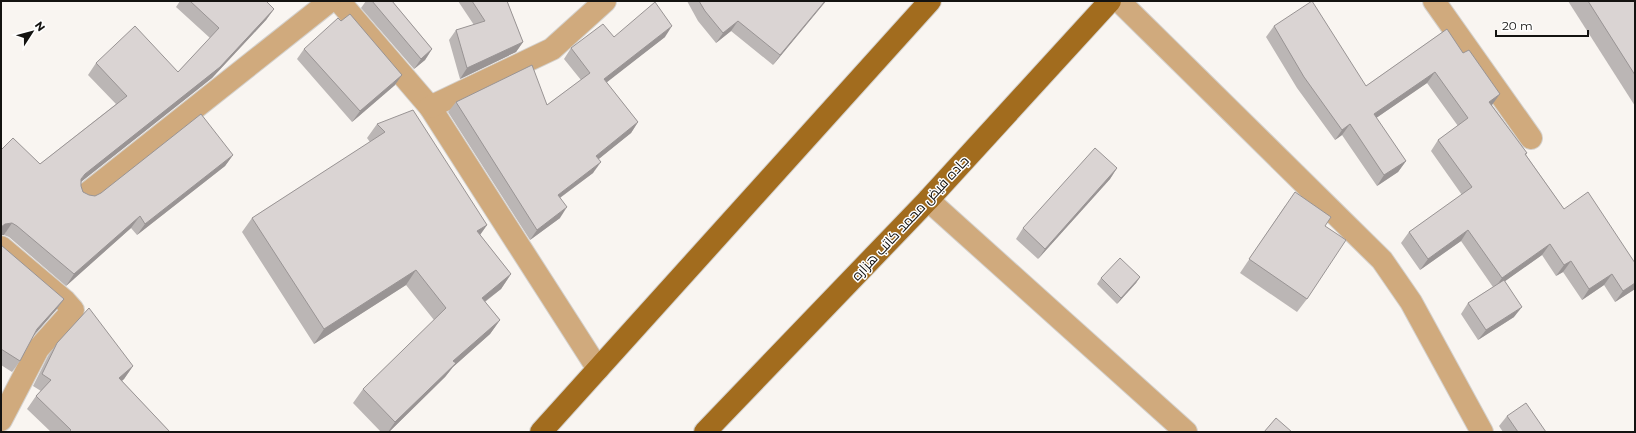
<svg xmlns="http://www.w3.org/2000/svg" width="1636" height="433" font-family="Montserrat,Cairo,sans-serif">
<rect width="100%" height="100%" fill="#f9f5f1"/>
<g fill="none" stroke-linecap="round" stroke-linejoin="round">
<g stroke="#d4d1cd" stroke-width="24">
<g id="minor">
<path d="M339 1 430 107 598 369"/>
<path d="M1119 1 1382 260 1411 302 1482 432"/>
<path d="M1434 1 1531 138"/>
<path d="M430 107 552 49 605 1"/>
<path d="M85 195 330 1"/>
<path d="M928 200 1186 432"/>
<path d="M1 247 65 301 73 310 38 349 1 420"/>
</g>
</g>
<g stroke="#d4d1cd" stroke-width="24">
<g id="major">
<path d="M541 432 930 1"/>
<path d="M705 432 928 200 1110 1"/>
</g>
</g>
<use href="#minor" stroke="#d0aa7d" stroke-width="22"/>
<use href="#major" stroke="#a26c1e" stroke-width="22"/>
</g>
<g fill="#bbb6b5">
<path d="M180 1H266L274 9 266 20 212 78 81 182V186L83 192 89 195 95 196 233 155 225 166 137 235 131 228 66 286 9 237 4 235 40 164 116 104 88 75 96 63 178 72 210 38 176 7Z"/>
<path d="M366 1H392L432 49 425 60 414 69 361 8Z"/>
<path d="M458 1H507L523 42 516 52 460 79 449 40 456 30 474 25Z"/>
<path d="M687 1H826L773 65 731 31 716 43 698 21Z"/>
<path d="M1568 1H1635V106Z"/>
<path d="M1274 26 1366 86 1447 29 1492 105 1527 153 1526 155 1564 209 1635 263V289L1615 302 1604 285 1582 300 1563 272 1556 276 1542 255 1505 281 1514 317 1478 340 1461 314 1468 303 1493 287 1461 241 1420 270 1401 243 1409 232 1462 195 1431 151 1438 140 1458 126 1427 83 1376 118 1406 161 1398 172 1377 186 1342 135 1335 140 1297 88 1266 37Z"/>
<path d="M614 37H665L606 82 638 122 631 133 598 159 593 173 560 198V218L530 240 448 112 456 102 547 105 581 80 564 59 571 48Z"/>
<path d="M304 49 395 85 352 122 297 59Z"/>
<path d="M377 124 487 225 480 235 511 274 501 289 485 302 500 320 490 334 453 367 445 377 389 432H381L353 403 363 389 434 320 406 285 314 344 242 232 252 218 370 142 367 138Z"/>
<path d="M1117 168 1110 179 1038 259 1016 239 1023 228Z"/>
<path d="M1285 206 1325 226 1307 299 1297 312 1240 273Z"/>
<path d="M1 245 64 299 56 310 33 336 20 361 12 372 1 365Z"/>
<path d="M1140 277 1136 283 1117 304 1097 284 1101 278Z"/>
<path d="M57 343 133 366 124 379 122 381 170 432H51L27 409 36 396 41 391 33 386 48 356Z"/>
<path d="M1507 416 1546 432H1503L1499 426Z"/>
</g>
<g fill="#999494">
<path d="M825 1H826L773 65 780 55Z"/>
<path d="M274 9 266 20 212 78 77 185 85 174Z"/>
<path d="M738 21 731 31 716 43 723 33Z"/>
<path d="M672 26 665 37 597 90 604 79Z"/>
<path d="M523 42 516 52 460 79 467 68Z"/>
<path d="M432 49 425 60 414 69 421 59Z"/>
<path d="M1435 72 1427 83 1366 125 1374 114Z"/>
<path d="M402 75 395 85 352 122 360 111Z"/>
<path d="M1500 94 1492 105 1482 113 1489 102Z"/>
<path d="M638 122 631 133 589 167 596 156Z"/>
<path d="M1350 124 1342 135 1335 140 1342 130Z"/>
<path d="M233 155 225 166 137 235 145 224Z"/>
<path d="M1406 161 1398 172 1377 186 1384 175Z"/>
<path d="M601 162 593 173 550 205 558 195Z"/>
<path d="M1117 168 1110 179 1038 259 1045 249Z"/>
<path d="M567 207 560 218 530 240 537 230Z"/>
<path d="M140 216 131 228 66 286 74 274Z"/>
<path d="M12 223 4 235H1V227L5 224Z"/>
<path d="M487 225 477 239V231Z"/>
<path d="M1468 230 1461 241 1420 270 1428 259Z"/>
<path d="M1550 244 1542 255 1494 289 1502 278Z"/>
<path d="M1571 261 1563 272 1556 276 1564 265Z"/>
<path d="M416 270 406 285 314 344 324 329Z"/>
<path d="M511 274 501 289 471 312 482 298Z"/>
<path d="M1612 274 1604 285 1582 300 1589 289Z"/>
<path d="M1140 277 1136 283 1117 304 1121 298Z"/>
<path d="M1635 283V289L1615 302 1623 291Z"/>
<path d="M64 299 56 310 29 341 37 329Z"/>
<path d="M1522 307 1514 317 1478 340 1486 330Z"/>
<path d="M500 320 490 334 453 367 445 377 389 432H388L395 422 453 361Z"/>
<path d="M133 366 124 379 110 391 119 378Z"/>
</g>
<g fill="#dad4d3" stroke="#999494">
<path d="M190 1H266L274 9 220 67 85 174 81 179V186L83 192 89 195 95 196 101 193 201 114 233 155 145 224 140 216 74 274 17 226 12 223 5 224 1 227V150L13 138 40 164 127 96 96 63 135 26 178 72 219 28Z"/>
<path d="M372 1H392L432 49 421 59Z"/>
<path d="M472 1H507L523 42 467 68 456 30 485 21Z"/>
<path d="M699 1H825L780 55 738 21 723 33 705 11Z"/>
<path d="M1312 1 1366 86 1447 29 1463 53 1469 50 1500 94 1489 102 1527 153 1525 154 1564 209 1588 192 1635 263V283L1623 291 1612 274 1589 289 1571 261 1564 265 1550 244 1502 278 1468 230 1428 259 1409 232 1472 187 1438 140 1468 118 1435 72 1374 114 1406 161 1384 175 1350 124 1342 130 1304 77 1274 26Z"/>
<path d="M1588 1H1635V75Z"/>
<path d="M655 2 672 26 604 79 638 122 596 156 601 162 558 195 567 207 537 230 456 102 532 65 547 105 590 73 571 48 603 24 614 37Z"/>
<path d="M350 14 402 75 360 111 304 49 338 18 341 21Z"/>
<path d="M413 110 487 225 477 231 511 274 482 298 500 320 453 361 456 363 395 422 363 389 446 308 416 270 324 329 252 218 385 132 377 124Z"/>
<path d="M1095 148 1117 168 1045 249 1023 228Z"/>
<path d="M1295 192 1331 217 1325 226 1346 240 1307 299 1249 259Z"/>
<path d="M1 245 64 299 37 329 20 361 1 349Z"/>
<path d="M1120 258 1140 277 1121 298 1101 278Z"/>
<path d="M1504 280 1522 307 1486 330 1468 303Z"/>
<path d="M89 308 133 366 119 378 170 432H69L71 430 36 396 51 380 42 374 57 343Z"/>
<path d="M1526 403 1546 432H1518L1507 416Z"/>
<path d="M1276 418 1292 432H1264Z"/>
</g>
<g text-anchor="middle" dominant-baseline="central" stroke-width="3" stroke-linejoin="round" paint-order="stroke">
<g font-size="14" fill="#141311" stroke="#fff">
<text transform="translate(910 218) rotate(-47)">جاده فیض محمد کاتب هزاره</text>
</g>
</g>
<rect width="1636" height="433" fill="none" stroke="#141311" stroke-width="4"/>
<g transform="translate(32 32) rotate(54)" stroke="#ffffff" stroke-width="3" paint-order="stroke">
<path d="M0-3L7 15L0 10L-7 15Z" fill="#141311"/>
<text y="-6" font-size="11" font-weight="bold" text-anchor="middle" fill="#141311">N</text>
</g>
<path d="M1496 30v6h92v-6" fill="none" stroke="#141311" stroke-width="2"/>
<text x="1502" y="30" font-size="12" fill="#141311" stroke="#ffffff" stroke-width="3" paint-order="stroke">20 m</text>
</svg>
